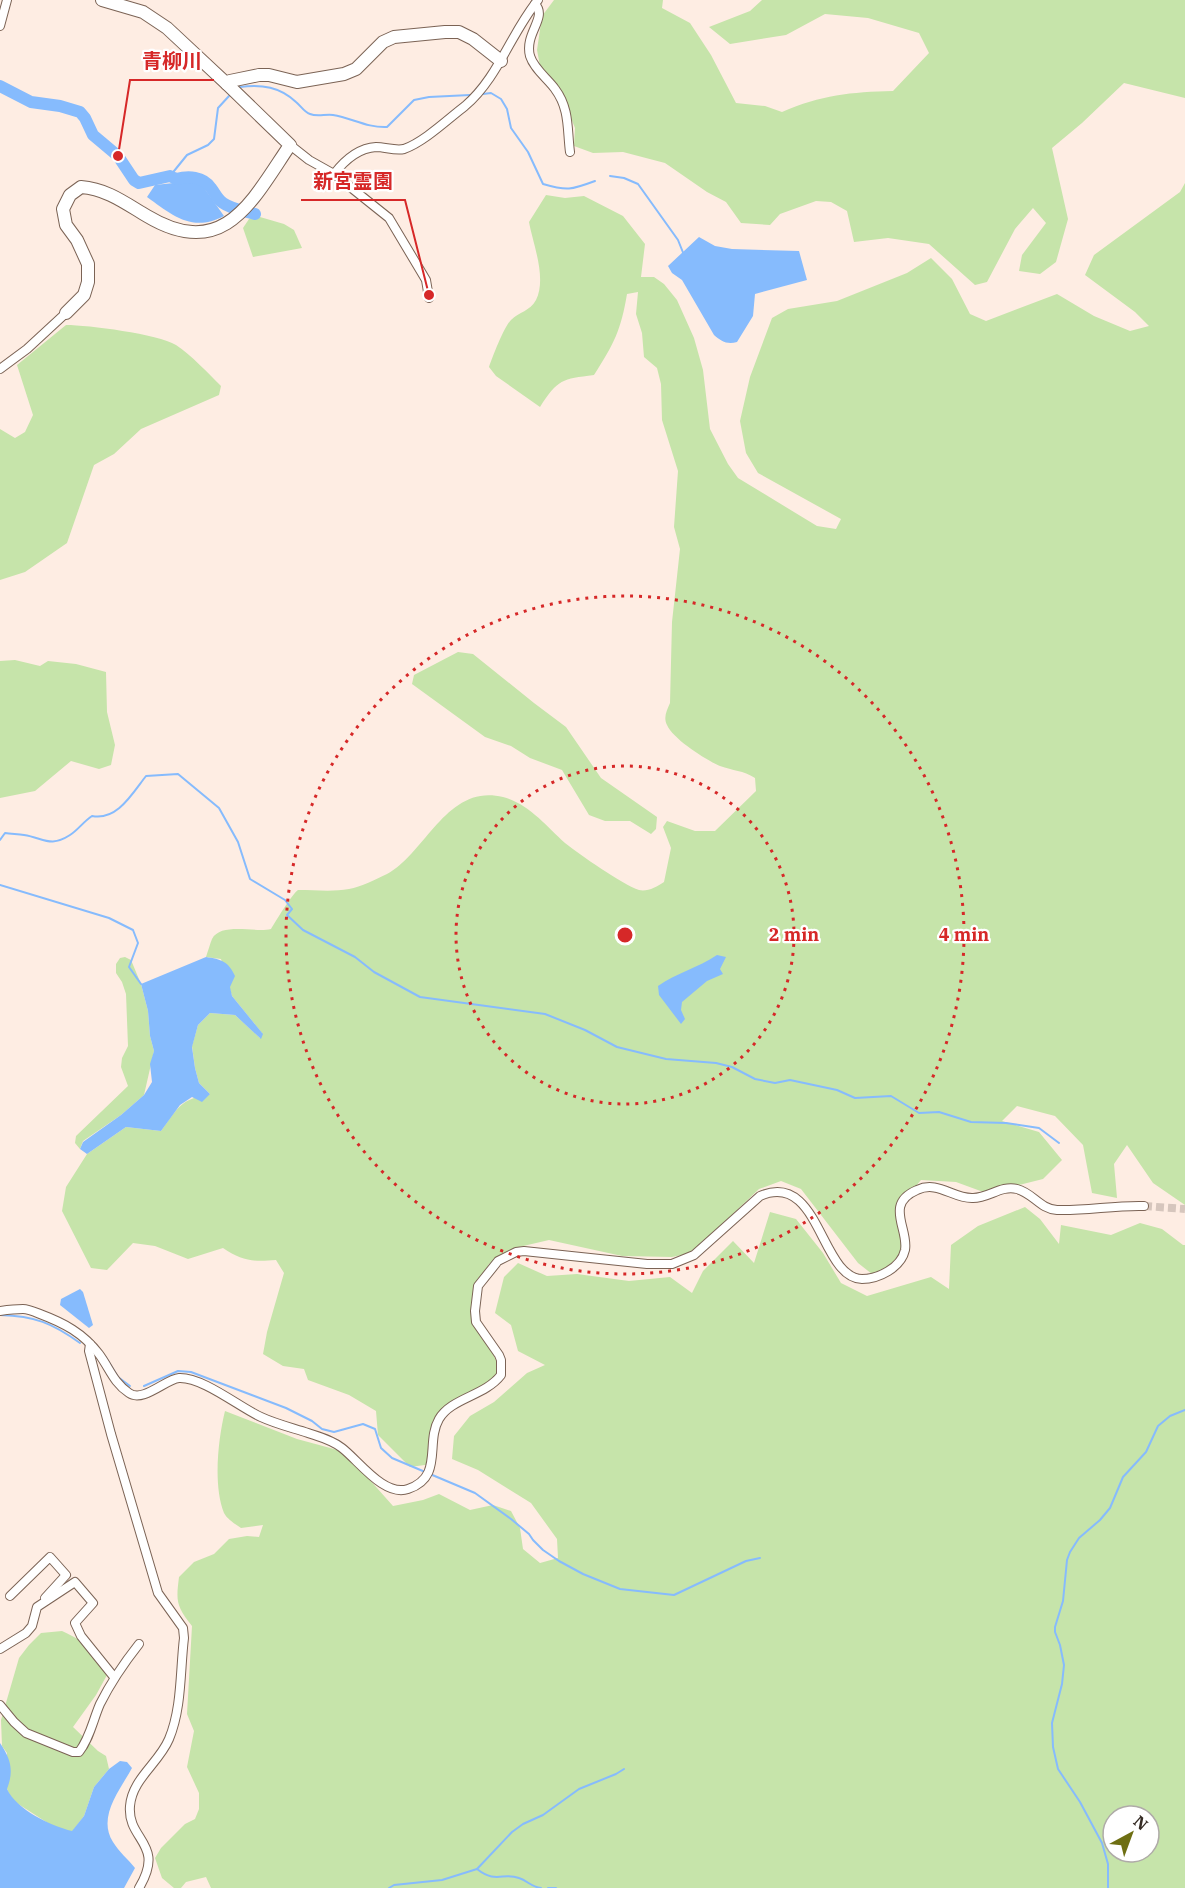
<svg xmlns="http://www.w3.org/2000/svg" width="1185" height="1888" font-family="'IBM Plex Serif','Noto Sans JP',serif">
<rect width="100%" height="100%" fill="#feede3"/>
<g fill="#c6e4aa" fill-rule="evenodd">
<path d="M554 0H663L662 8 690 23 711 55 736 103 765 106 782 112C821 95 851 92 893 91L929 53 919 33 868 18 825 14 786 35 730 44 709 27 750 11 762 0H1185V98L1124 83 1082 123 1052 148 1068 219 1056 262 1040 274 1019 271 1022 255 1046 223 1033 208 1015 229 987 282 975 285 929 244 888 238 854 242 847 211 831 202 816 201 780 214 770 225 741 223 726 202 707 192 665 163 623 152 593 153 574 146 575 128 560 91 540 66 537 50 542 16Z"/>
<path d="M1185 183V1205L1153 1183 1127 1145 1114 1164 1117 1198 1092 1193 1083 1145 1055 1116 1017 1106 1002 1121 1039 1132 1062 1160 1043 1179 986 1193 956 1182 921 1180 901 1204 905 1251 890 1267 872 1274 858 1263 801 1189 781 1181 759 1189 692 1253 672 1257 622 1256 549 1240 519 1247 489 1264 476 1287 474 1325 490 1347 499 1367 497 1383 456 1406 439 1422 432 1464 410 1467 378 1435 376 1411 349 1395 308 1380 304 1369 283 1366 263 1354 267 1332 284 1273 276 1260C253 1262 242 1261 223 1248L188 1259 155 1246 133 1243 107 1270 91 1268 62 1211 66 1187 87 1154 126 1127 161 1131C178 1108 180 1099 210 1094L199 1083 195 1068 192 1046 198 1025 210 1013 235 1015 260 1038 262 1033 232 996 221 959 206 957C208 951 210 944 212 939 221 922 255 933 271 929 276 921 292 894 298 890 315 890 333 892 349 889 361 887 376 879 387 874 426 853 447 783 503 797 529 804 546 826 565 843 579 854 623 885 639 890 647 892 657 887 664 882L671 848 663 827 667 821 695 831H715L756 791 755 778C743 770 733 771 720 766 706 760 673 739 667 725 663 717 667 710 670 703L672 622 680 549 674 527 678 471 662 420 661 384 657 368 644 357 642 333 636 314 638 292 627 294C621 330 614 344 594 375 562 379 558 379 540 407L496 376 489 367C493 356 504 327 511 320 519 312 530 311 536 300 547 278 533 244 529 222L546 195 565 198 584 196 623 216 645 244 641 277H654L664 284 677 300 694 338 703 370 710 429 728 464 738 478 817 526 836 529 841 519 758 473 746 453 740 421 750 377 772 318 788 309 837 301 907 273 931 258 952 279 970 314 986 321 1057 294 1094 316 1130 331 1149 326 1135 312 1085 275 1094 255 1180 192Z"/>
<path d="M260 217 284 224 294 230 302 248 253 257 243 228 249 219Z"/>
<path d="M66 325C88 325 158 334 176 345 192 356 207 372 221 386L219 395 141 429 114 454 94 465 67 543 25 572 0 580V429L15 438 25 432 33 415 17 365Z"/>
<path d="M458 652 473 654 534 703 566 727 601 778 657 817 656 829 651 834 630 821H605L589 815 562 770 530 758 511 746 485 737 412 684 414 675Z"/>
<path d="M15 660 40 666 48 661 76 664 106 672 107 712 115 745 111 765 99 769 71 761 35 791 0 798V661Z"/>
<path d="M125 957 131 960 141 984 148 1011 150 1036 154 1051 144 1095 121 1115 83 1141 80 1149 75 1143 76 1136 128 1086 121 1067 122 1058 128 1046 126 994 122 982 116 973V964L120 958Z"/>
<path d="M1025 1207 1040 1219 1059 1244 1061 1225 1111 1235 1140 1223 1162 1229 1183 1245H1185V1888H211L206 1877 186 1882 181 1888H174L162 1878 155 1858 161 1848 185 1824 195 1819 199 1809V1793L187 1767 194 1731 187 1714 192 1626C176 1606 176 1601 179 1577L194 1562 214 1554 229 1539 247 1536 259 1537 263 1525 241 1528C235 1524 227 1519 224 1513 213 1486 218 1439 225 1411L297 1439 345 1452 393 1506 423 1500 439 1494 470 1510 493 1505 511 1511 520 1528 523 1549 540 1563 558 1558 557 1539 531 1503 478 1470 452 1459 454 1436 470 1416 494 1402 527 1373 545 1365 518 1351 511 1325 495 1313 504 1277 518 1263 547 1276 577 1274 629 1281 670 1277 692 1293 703 1271 733 1241 754 1263 770 1212 796 1219 823 1253 841 1283 867 1296 931 1277 949 1289 951 1245 978 1226ZM1113 1816H1149V1852H1113Z"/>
<path d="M62 1631C89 1644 93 1648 107 1675L96 1695 73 1727 98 1751 106 1756 109 1769 94 1787 84 1816 72 1832 54 1827 12 1800 7 1789V1753L2 1746 1 1720 19 1658 29 1645 41 1633Z"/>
</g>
<g fill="#86bbfd">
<path d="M192 181 202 185 224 216C192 233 172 215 147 197L155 185Z"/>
<path d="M699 237 715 246 732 249 799 251 807 280 755 294 753 316 737 342C727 345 721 341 714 335L682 280 672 273 668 266Z"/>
<path d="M717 955 726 957 720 969 723 974 707 981 682 1002 681 1010 685 1019 681 1024 659 995 658 986C676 973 698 968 717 955Z"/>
<path d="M206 957C221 959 229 962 235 976L230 987 232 996 263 1034 261 1039 235 1015 210 1013 198 1025 192 1047 195 1068 199 1083 210 1094 202 1102 192 1097 180 1105 161 1131 126 1127 87 1154 80 1149 83 1142 121 1115 144 1095 152 1082 150 1064 154 1051 150 1036 148 1011 141 984Z"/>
<path d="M80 1289 83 1292 93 1325 89 1328 60 1305 61 1299Z"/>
<path d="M0 1743C11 1759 14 1771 7 1789 17 1810 51 1826 72 1831L84 1816 94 1787 109 1769 120 1761 127 1762 132 1768C120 1790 97 1817 113 1842 119 1852 128 1859 135 1868L124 1888H0Z"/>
</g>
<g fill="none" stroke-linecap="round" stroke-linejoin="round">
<g stroke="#86bbfd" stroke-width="2">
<path d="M240 87C262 84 280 87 296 102 301 106 304 112 310 114 317 117 325 114 333 115 352 118 367 128 387 127L414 100 429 97 470 95"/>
<path d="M483 94 491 93 501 99 507 109 511 128 528 152 543 184C567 191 571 190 595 181"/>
<path d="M170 176 187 155 208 145 214 139 218 108 229 96"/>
<path d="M610 176 624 178 638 184 678 240 684 255"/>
<path d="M0 840 5 833C11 834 18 834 24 835 44 838 50 848 70 835 78 830 83 822 92 816 117 821 132 794 146 776L178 774 219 808 238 842 250 879 285 900 292 909 287 915 303 930 355 957 374 972 420 997 545 1014 585 1030 617 1047 666 1059 716 1063 732 1067 755 1079 775 1083 790 1080 837 1090 855 1098 891 1096 919 1113 939 1112 971 1122 1006 1123 1039 1128 1059 1143"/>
<path d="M0 885 109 918 133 930 138 943 129 967 141 984"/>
<path d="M0 1315C35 1316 52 1323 80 1343"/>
<path d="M105 1356 118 1377 130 1386"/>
<path d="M144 1386 178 1371 191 1372 286 1408 312 1421 322 1429 334 1432 363 1424 375 1429 381 1448 392 1458 475 1493 511 1519 529 1534 533 1540 543 1550 559 1561 583 1574 620 1589 674 1595 746 1561 760 1558"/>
<path d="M477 1869 512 1832 523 1824 543 1815 579 1789 616 1774 624 1769"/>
<path d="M389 1888 394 1885 442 1880 477 1869C496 1884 503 1872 519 1878 528 1881 531 1887 541 1888"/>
<path d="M548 1888H556"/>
<path d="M1108 1888V1864L1102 1843 1080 1802 1058 1769 1053 1747 1052 1723 1062 1684 1064 1665 1060 1645 1055 1632V1627L1063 1601 1067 1560 1070 1552 1079 1538 1100 1520 1110 1508 1123 1477 1146 1452 1158 1426 1170 1416 1185 1410"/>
</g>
<path stroke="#86bbfd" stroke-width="12" d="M0 86 31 102 60 106 80 112 85 118 93 135 118 156 134 180 139 183 170 176 176 179C188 176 203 176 211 188 215 193 217 199 223 203 231 209 245 211 255 214"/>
<path stroke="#d6c6bd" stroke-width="8" stroke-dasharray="8 4" stroke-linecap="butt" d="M1144 1206 1185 1209"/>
<g stroke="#7b6355" stroke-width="10">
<g id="street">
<path d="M535 4C548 18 524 33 530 56 534 69 548 79 555 89 570 109 567 130 570 152"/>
<path d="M0 26 7 0"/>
<path d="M290 145 309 160 334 174 389 218 426 280 429 298"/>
<path d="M334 174C344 161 359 148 376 147 385 147 395 151 404 149 424 142 448 119 465 106 498 78 511 33 538 0"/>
<path d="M0 369 27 349 66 313"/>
<path d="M0 1311C7 1310 15 1309 23 1309 28 1309 35 1312 40 1314 64 1323 83 1333 99 1354 110 1369 113 1382 129 1393 143 1403 166 1379 179 1378 203 1377 239 1407 261 1417 276 1424 293 1428 308 1433 320 1437 332 1440 342 1448 359 1461 384 1497 408 1489 444 1477 425 1443 439 1419 451 1398 485 1396 501 1375V1360L499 1355 476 1322 475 1311 478 1286 498 1261 516 1252 524 1251 647 1264H672L694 1255 760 1196C820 1170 820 1278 862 1279 878 1279 901 1268 905 1250 909 1229 884 1204 917 1190 938 1180 953 1199 973 1198 989 1198 1001 1185 1017 1189 1033 1193 1040 1209 1057 1210 1086 1211 1115 1205 1144 1206"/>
<path d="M90 1344 89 1351 111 1434 158 1593 183 1628 184 1638C180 1671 182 1708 169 1739 159 1763 132 1779 130 1806 127 1841 166 1843 139 1888"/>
<path d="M10 1596 50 1557 66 1575 45 1598"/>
<path d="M0 1649 26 1633 32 1626 37 1607 75 1582 93 1603 75 1623 81 1636 114 1677"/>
<path d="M0 1705 14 1722 26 1733 73 1752H79C90 1738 93 1720 100 1704 111 1682 124 1663 139 1644"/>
</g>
</g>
<g stroke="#7b6355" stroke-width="14">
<g id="secondary">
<path d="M227 84 230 81 259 75H269L297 82 344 74 356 69 383 42 394 37 445 32H459L473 39 501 61"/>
<path d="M66 313 84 295 88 282V264L77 240 66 225 63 209 70 195 81 187C107 189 125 203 147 216 224 262 252 201 290 145L227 84 167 28 143 12 102 0"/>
</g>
</g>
<use href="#street" stroke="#fff" stroke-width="8"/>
<use href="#secondary" stroke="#fff" stroke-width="12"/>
</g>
<g fill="none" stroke="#d62828" stroke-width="3" stroke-dasharray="3 6">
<circle cx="625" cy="935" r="169"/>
<circle cx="625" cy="935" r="339"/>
</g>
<circle cx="625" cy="935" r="9" fill="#d62828" stroke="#fff" stroke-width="3"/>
<g font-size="18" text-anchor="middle" font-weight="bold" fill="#d62828" stroke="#fff" stroke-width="4.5" stroke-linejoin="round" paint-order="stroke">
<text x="794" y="941">2 min</text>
<text x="964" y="941">4 min</text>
</g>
<path fill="none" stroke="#d62828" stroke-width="2" d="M118 156L130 80H214M429 295L405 200H301"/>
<g fill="#d62828" stroke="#fff" stroke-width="2">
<circle cx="118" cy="156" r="6"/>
<circle cx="429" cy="295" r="6"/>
</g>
<g font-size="20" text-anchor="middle" font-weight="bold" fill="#d62828" stroke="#fff" stroke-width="4.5" stroke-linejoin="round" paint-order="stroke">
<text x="172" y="68">青柳川</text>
<text x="353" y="188">新宮霊園</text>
</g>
<g transform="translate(1131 1834) rotate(41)"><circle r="28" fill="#ffffff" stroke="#afaba8" stroke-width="1.5"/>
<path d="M0-4.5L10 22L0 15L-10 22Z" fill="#6e6f13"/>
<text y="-9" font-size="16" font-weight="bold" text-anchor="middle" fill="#362c25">N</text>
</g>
</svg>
